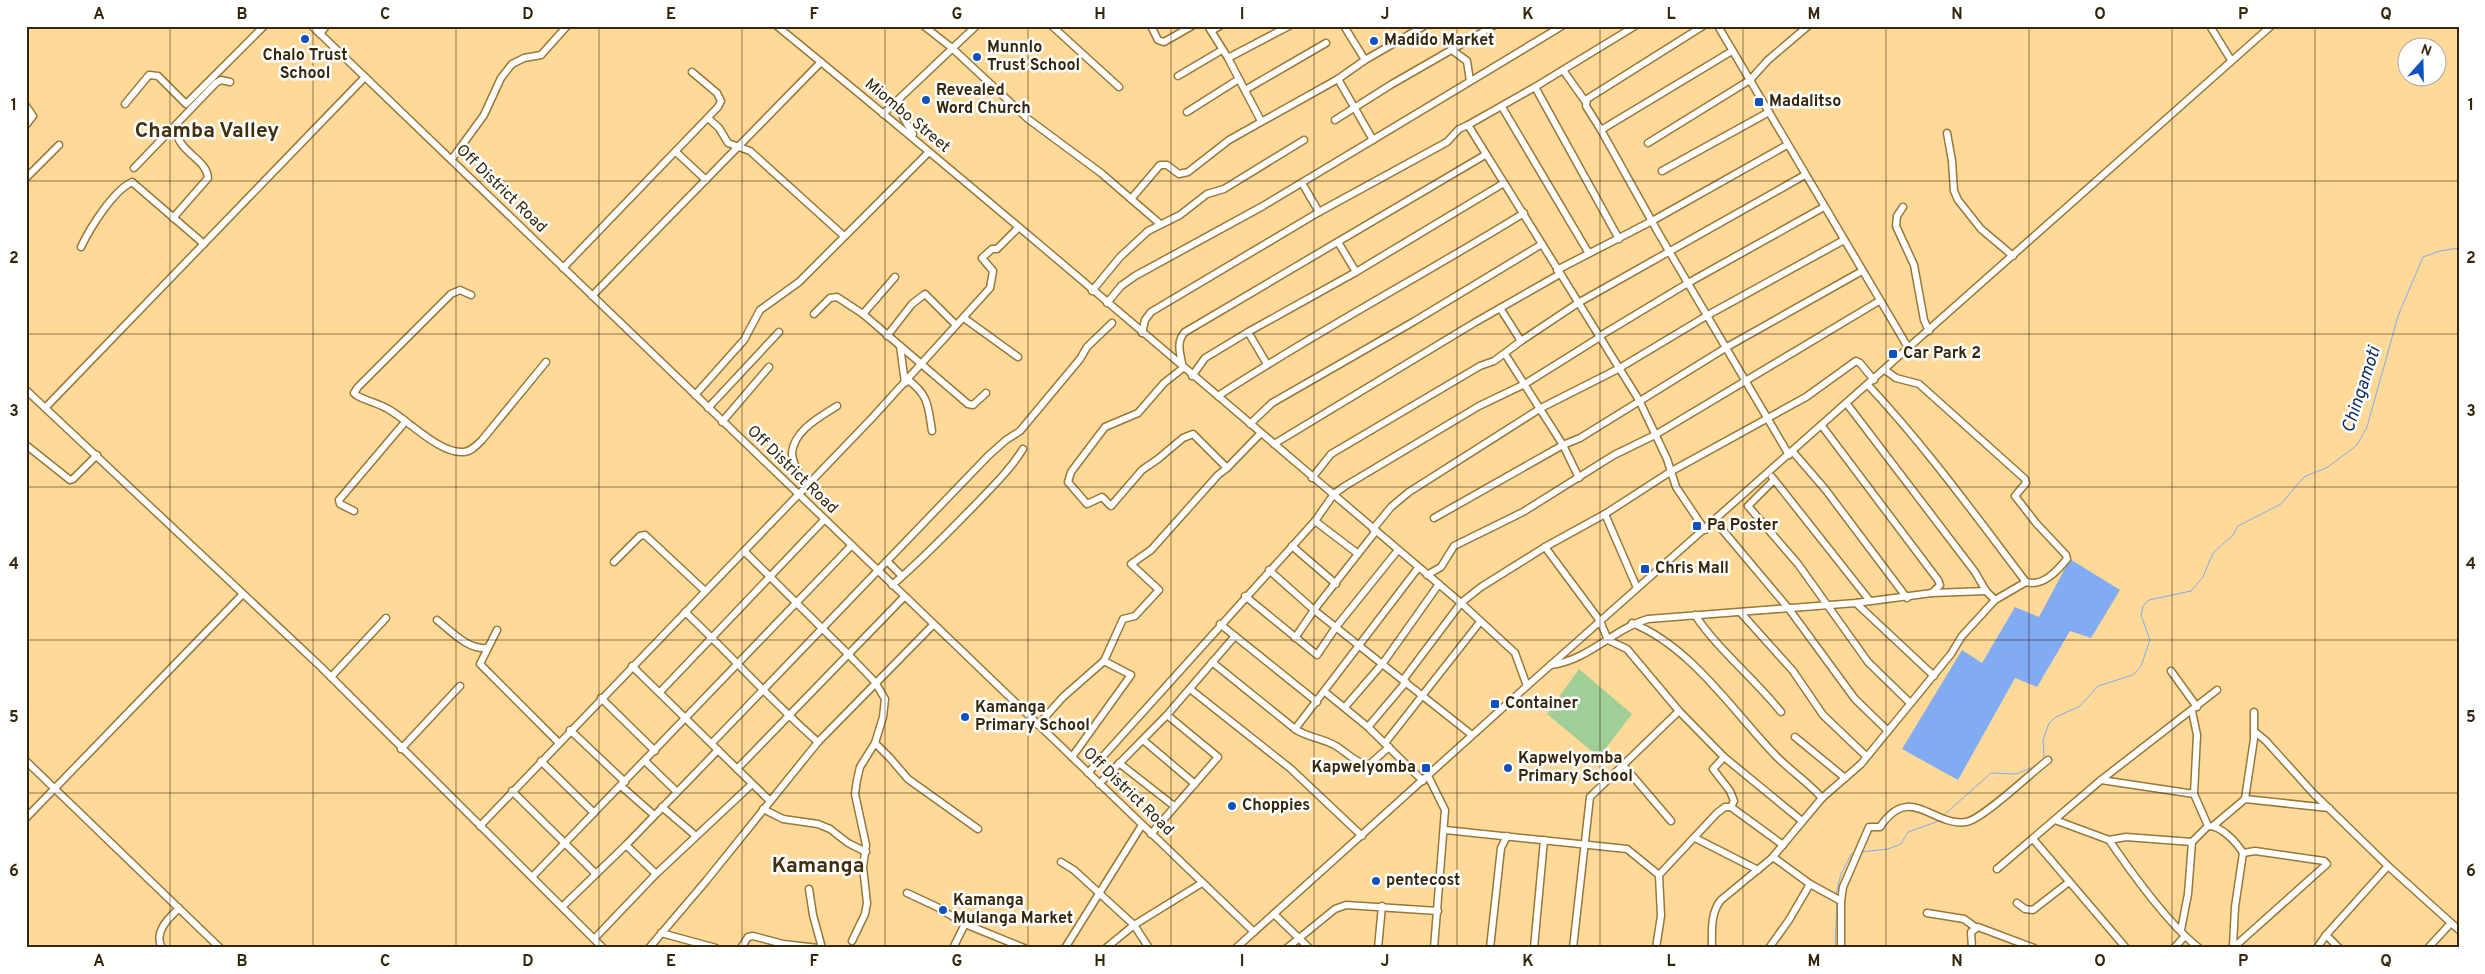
<svg xmlns="http://www.w3.org/2000/svg" width="2485" height="974" font-family="Overpass,sans-serif">
<rect width="100%" height="100%" fill="#ffd998"/>
<path fill="#9fce96" d="M1579 669 1632 714 1599 757 1547 714Z"/>
<path fill="#81acf4" d="M2070 559 2120 590 2091 638 2070 631 2037 687 2015 678 1958 780 1902 749 1962 650 1982 663 2015 607 2039 617Z"/>
<g fill="none" stroke-linecap="round" stroke-linejoin="round">
<g stroke="#81acf4" stroke-width="1">
<path d="M2041 762 2044 758 2043 740 2049 723 2056 717 2080 706 2098 686 2133 675 2141 666 2150 640 2141 615 2143 606 2149 600 2191 591 2203 577 2213 553 2233 535 2238 526 2281 504 2304 477 2328 467 2357 445 2367 427 2398 316 2423 257 2440 251 2459 248"/>
<path d="M1945 814 1991 773 2016 774 2036 766"/>
<path d="M1861 852 1888 849 1901 844 1908 832 1939 821"/>
<path d="M1836 894 1841 874 1852 853"/>
<path d="M1835 948 1837 901"/>
</g>
<g stroke="#997737" stroke-width="9">
<g id="minor">
<path d="M312 26 1254 932"/>
<path d="M777 26C1008 215 1234 410 1461 603L1515 653 1527 686"/>
<path d="M924 26 952 48 1028 119 1101 173 1159 223"/>
<path d="M1052 26 1119 87"/>
<path d="M1151 26 1158 40 1164 42 1192 26"/>
<path d="M1208 26 1228 58 1289 26"/>
<path d="M1344 26 1365 60"/>
<path d="M1635 26 1535 87 1468 125 1639 400 1667 459 1676 487 1705 530"/>
<path d="M1718 26 1909 349"/>
<path d="M2210 26 2231 60"/>
<path d="M1211 31 1220 26"/>
<path d="M320 34 326 26"/>
<path d="M1452 50 1467 61 1470 81"/>
<path d="M1732 51 1601 130 1659 234 1789 455"/>
<path d="M1228 58 1261 121"/>
<path d="M1563 70 1585 101"/>
<path d="M1178 76 1222 50"/>
<path d="M1338 79 1373 140"/>
<path d="M1535 87 1619 239"/>
<path d="M1245 90 1326 43"/>
<path d="M898 101 903 117 913 134"/>
<path d="M125 104 149 75 158 76 186 104 264 26"/>
<path d="M26 106 33 116 26 125"/>
<path d="M1502 107 1588 252"/>
<path d="M1187 112 1239 79"/>
<path d="M883 114 976 26"/>
<path d="M708 118 719 128 728 143 750 151 844 236"/>
<path d="M1335 120 1392 84 1493 26"/>
<path d="M1601 130 1586 106 1587 99 1703 26"/>
<path d="M1947 133 1952 161 1954 191 1958 200 1981 229 2013 256"/>
<path d="M1648 143 1750 80 1768 60 1808 26"/>
<path d="M676 152 706 180"/>
<path d="M452 159 484 115 501 78 512 64 524 58 541 55 567 26"/>
<path d="M134 168 216 83 221 80 230 82"/>
<path d="M1662 171 1769 112"/>
<path d="M26 178 59 145"/>
<path d="M1302 183 1319 212"/>
<path d="M1131 199 1160 165H1167L1179 174 1188 172 1229 140 1338 79 1365 60 1424 26"/>
<path d="M1903 207 1897 216 1896 226 1914 265 1924 320 1929 331"/>
<path d="M173 218 208 178C207 158 175 152 176 126"/>
<path d="M1338 242 1356 272"/>
<path d="M81 247C90 228 113 191 132 182L204 244"/>
<path d="M563 268 718 107 721 101 717 93 692 72"/>
<path d="M1557 270 1652 221 1787 145"/>
<path d="M1092 291 1120 257 1148 231 1180 215 1207 194 1224 189 1304 140"/>
<path d="M471 295 460 290 451 294 358 387 354 393 356 395C366 401 378 403 388 409 408 420 440 454 463 452 471 452 477 445 482 440L546 362"/>
<path d="M592 296 821 62"/>
<path d="M1107 303 1121 286 1135 276 1263 206 1562 26"/>
<path d="M1500 308 1521 341 1578 303 1805 175"/>
<path d="M814 314 830 298 837 297 863 314 968 404 973 405 986 393"/>
<path d="M863 314 895 277"/>
<path d="M964 318 1018 357"/>
<path d="M1142 333 1145 320 1151 312 1319 212 1447 142 1459 129 1468 125"/>
<path d="M887 336 912 304 925 294 956 325"/>
<path d="M1600 336 1688 283 1824 207"/>
<path d="M900 346 905 383"/>
<path d="M1505 354 1563 445 1579 478"/>
<path d="M1267 364 1248 332 1356 272 1504 183"/>
<path d="M1192 376 1205 358 1248 332"/>
<path d="M908 380C929 395 928 407 932 431"/>
<path d="M1868 385C1926 447 1975 515 2026 582 2043 587 2057 571 2067 559L2066 555 2036 523 2015 496 2026 483 2025 479 1919 384 1896 378 1885 370"/>
<path d="M26 390 320 666 603 948"/>
<path d="M695 395 744 340 760 310 799 282 929 152"/>
<path d="M1218 396C1317 331 1422 276 1524 213"/>
<path d="M1847 404 1975 572 1986 591 1995 600"/>
<path d="M45 408 365 77"/>
<path d="M708 408 779 332"/>
<path d="M722 422 769 367"/>
<path d="M1250 424 1272 403 1413 322 1542 244"/>
<path d="M1822 426 1938 580 1940 585 1932 593"/>
<path d="M1274 444 1474 323 1560 274"/>
<path d="M26 445 70 480 73 479 97 455"/>
<path d="M1793 452 1825 489 1907 598"/>
<path d="M1227 468 1193 434 1183 438 1158 459 1142 470 1111 506 1102 497 1087 504 1068 482 1071 472 1105 427 1138 413 1164 383 1183 368C1181 356 1175 342 1185 332L1485 155"/>
<path d="M1772 477 1870 601"/>
<path d="M1312 478 1331 454 1480 366 1494 361 1521 341"/>
<path d="M1774 480 1748 506 1798 564 1868 662 1910 703"/>
<path d="M806 486C801 476 792 464 792 453 794 430 820 417 837 406"/>
<path d="M354 511 340 504 339 500 405 422"/>
<path d="M1605 514 1637 588"/>
<path d="M1434 518 1563 445 1580 438 1727 347 1862 271"/>
<path d="M1315 521 1357 553"/>
<path d="M1715 521 1789 609 1855 699 1887 730"/>
<path d="M1373 529 1391 507 1409 492 1541 408 1618 369 1708 315 1844 240"/>
<path d="M1292 546 1336 584"/>
<path d="M1545 547 1600 621 1608 640 1627 649 1679 711 1724 757 1802 821"/>
<path d="M744 551 848 654 875 682 885 699 883 717 875 743 860 767 857 780 855 794 866 845 863 867 867 903 865 914 852 941"/>
<path d="M887 561 902 576"/>
<path d="M614 562 640 536 645 535 705 591"/>
<path d="M1269 570 1314 610 1472 735"/>
<path d="M1427 575 1441 567 1454 546 1523 512 1614 455 1655 435 1879 301"/>
<path d="M892 585C922 560 948 532 975 505 992 487 1010 470 1023 449"/>
<path d="M1245 596 1317 655 1336 627 1398 550"/>
<path d="M1856 603 1934 676"/>
<path d="M685 612C730 654 771 701 818 742"/>
<path d="M1741 613 1793 671 1823 715 1866 756"/>
<path d="M1695 615C1719 651 1754 678 1781 712"/>
<path d="M437 620C451 631 468 650 487 648"/>
<path d="M1632 623C1692 647 1734 713 1777 757 1792 772 1809 783 1822 798"/>
<path d="M1220 624 1317 702"/>
<path d="M497 630 480 664 558 742"/>
<path d="M1295 638 1314 610 1376 531"/>
<path d="M1212 662 1295 729C1308 738 1323 738 1336 746 1346 752 1359 766 1370 764L1389 747"/>
<path d="M1551 665C1589 660 1613 629 1648 619L1856 603 1932 593 1986 591"/>
<path d="M632 666 770 801"/>
<path d="M2171 671 2197 707"/>
<path d="M331 677 386 618"/>
<path d="M1403 680 1461 603 1481 587 1545 547 1605 514 1670 472 1806 397 1856 361 1860 363 1874 380"/>
<path d="M1190 689 1291 769 1362 836"/>
<path d="M660 692 824 520"/>
<path d="M1325 692 1368 727 1423 781"/>
<path d="M601 698 655 751"/>
<path d="M1345 707 1383 663 1439 584"/>
<path d="M2192 711 2197 735 2194 794 2208 826C2221 825 2237 843 2243 853L2235 907 2233 946"/>
<path d="M1038 725 1063 697 1104 661 1123 619 1135 616 1159 590 1131 564 1151 550 1218 475 1227 468 1261 433"/>
<path d="M1368 727 1406 682"/>
<path d="M1295 729 1418 568"/>
<path d="M570 730 625 782"/>
<path d="M2254 731 2266 741 2313 793 2388 866 2459 930"/>
<path d="M1795 737 1845 778"/>
<path d="M1143 740 1195 784"/>
<path d="M712 743 988 456 1006 440 1020 431 1080 359 1087 347 1112 323"/>
<path d="M875 743 890 758 908 779 978 829"/>
<path d="M1385 743 1480 622"/>
<path d="M401 749 460 686"/>
<path d="M1072 757 1131 675 1104 661"/>
<path d="M1724 757 1713 769 1730 791 1734 801 1731 807"/>
<path d="M26 761 220 948"/>
<path d="M541 761 594 813"/>
<path d="M645 761 677 792"/>
<path d="M1119 763 1174 806"/>
<path d="M1623 765 1671 821"/>
<path d="M737 769 904 597"/>
<path d="M1088 773 1315 521 1334 494 1345 486 1479 406 1525 384 1600 337"/>
<path d="M1428 776 1445 810 1434 948"/>
<path d="M2101 780 2194 794"/>
<path d="M1099 784 1167 715 1235 636"/>
<path d="M621 786 654 815"/>
<path d="M512 791 596 874"/>
<path d="M2245 799 2254 739V712"/>
<path d="M662 807 696 836"/>
<path d="M1731 807 1783 845"/>
<path d="M763 809 783 819 818 824 830 829 848 843 866 852"/>
<path d="M26 818 242 595"/>
<path d="M2055 820 2109 840 2126 837 2192 842"/>
<path d="M480 826 872 418 990 288 993 271 982 258 992 249H997L1018 228"/>
<path d="M2213 826 2245 799 2329 808"/>
<path d="M1445 830 1627 849 1659 875 1661 916 1656 948"/>
<path d="M1151 834 1218 757 1167 715"/>
<path d="M1695 838 1758 870"/>
<path d="M2033 839 2126 948"/>
<path d="M2109 840C2131 872 2169 925 2199 948"/>
<path d="M626 845 656 874"/>
<path d="M1773 857 1810 884 1841 901"/>
<path d="M1061 862 1074 870 1134 925 1149 948"/>
<path d="M1997 869 2101 780 2217 690"/>
<path d="M1659 875 1717 813 1725 807H1731"/>
<path d="M533 876 851 546"/>
<path d="M809 889 813 915 822 948"/>
<path d="M907 893 937 907 965 924 1024 948"/>
<path d="M2017 903 2025 909 2033 910 2069 882"/>
<path d="M563 906 626 845 718 750"/>
<path d="M1927 913 1964 919 1975 927"/>
<path d="M1274 914 1309 948"/>
<path d="M2181 930 2188 894 2192 842 2208 826"/>
<path d="M661 933 716 948"/>
<path d="M2326 935 2339 948"/>
<path d="M594 939 656 874 752 784"/>
<path d="M162 948C153 932 169 918 179 908"/>
<path d="M649 948 706 881 818 742 933 625"/>
<path d="M741 948 748 937 753 936 783 944 818 948"/>
<path d="M953 948 965 924"/>
<path d="M1065 948 1142 825"/>
<path d="M1106 948 1134 925 1202 883"/>
<path d="M1236 948 1527 686 2271 26"/>
<path d="M1287 948 1335 909 1346 905 1438 911"/>
<path d="M1378 948 1382 906"/>
<path d="M1490 948 1501 848 1507 836"/>
<path d="M1534 948 1544 840"/>
<path d="M1573 948 1590 797 1679 711"/>
<path d="M1712 948C1712 933 1710 913 1721 900L1772 858 1822 798 1861 764 1951 654 1962 636 1995 600 2026 582"/>
<path d="M1769 948 1789 920 1810 884"/>
<path d="M1841 948V901L1843 887 1869 827H1880C1910 782 1933 827 1966 822 1982 820 2032 772 2048 760"/>
<path d="M1972 948 1971 932 1978 927 2034 948"/>
<path d="M2174 948 2185 936"/>
<path d="M2233 948 2327 864 2324 861 2255 851 2243 853"/>
<path d="M2317 948 2326 935 2388 866"/>
<path d="M2428 948 2451 923"/>
</g>
</g>
<use href="#minor" stroke="#fff" stroke-width="6"/>
</g>
<path fill="none" stroke="#35270c" stroke-width="1" stroke-opacity="0.55" d="M170 26V948M313 26V948M456 26V948M599 26V948M742 26V948M885 26V948M1028 26V948M1171 26V948M1314 26V948M1457 26V948M1600 26V948M1743 26V948M1886 26V948M2029 26V948M2172 26V948M2315 26V948M26 181H2459M26 334H2459M26 487H2459M26 640H2459M26 793H2459"/>
<g fill="#1052bd" stroke="#fff" stroke-width="2">
<circle cx="305" cy="39" r="5"/>
<circle cx="1374" cy="41" r="5"/>
<circle cx="977" cy="57" r="5"/>
<circle cx="926" cy="100" r="5"/>
<rect x="1754" y="97" width="10" height="10" rx="2.5"/>
<rect x="1888" y="349" width="10" height="10" rx="2.5"/>
<rect x="1692" y="521" width="10" height="10" rx="2.5"/>
<rect x="1640" y="564" width="10" height="10" rx="2.5"/>
<rect x="1490" y="699" width="10" height="10" rx="2.5"/>
<circle cx="965" cy="717" r="5"/>
<rect x="1421" y="763" width="10" height="10" rx="2.5"/>
<circle cx="1508" cy="768" r="5"/>
<circle cx="1232" cy="806" r="5"/>
<circle cx="1376" cy="881" r="5"/>
<circle cx="943" cy="910" r="5"/>
</g>
<g text-anchor="middle" dominant-baseline="central" stroke-width="5" stroke-linejoin="round" paint-order="stroke">
<g font-size="16" font-weight="bold" fill="#35270c" stroke="#fff" text-anchor="start">
<text x="1384" y="41">Madido Market</text>
<text x="987" y="48">Munnlo<tspan x="987" dy="18">Trust School</tspan></text>
<text x="305" y="56" text-anchor="middle">Chalo Trust<tspan x="305" dy="18">School</tspan></text>
<text x="936" y="91">Revealed<tspan x="936" dy="18">Word Church</tspan></text>
<text x="1769" y="102">Madalitso</text>
<text x="1903" y="354">Car Park 2</text>
<text x="1707" y="526">Pa Poster</text>
<text x="1655" y="569">Chris Mall</text>
<text x="1505" y="704">Container</text>
<text x="975" y="708">Kamanga<tspan x="975" dy="18">Primary School</tspan></text>
<text x="1518" y="759">Kapwelyomba<tspan x="1518" dy="18">Primary School</tspan></text>
<text x="1416" y="768" text-anchor="end">Kapwelyomba</text>
<text x="1242" y="806">Choppies</text>
<text x="1386" y="881">pentecost</text>
<text x="953" y="901">Kamanga<tspan x="953" dy="18">Mulanga Market</tspan></text>
</g>
<g font-size="16" fill="#35270c" stroke="#fff">
<text transform="translate(907 116) rotate(40)">Miombo Street</text>
<text transform="translate(501 189) rotate(44)">Off District Road</text>
<text transform="translate(792 470) rotate(44)">Off District Road</text>
<text transform="translate(1128 792) rotate(44)">Off District Road</text>
</g>
<g font-size="18" font-style="italic" fill="#08285e" stroke="#fff">
<text transform="translate(2362 390) rotate(-72)">Chingamoti</text>
</g>
<g font-size="21" font-weight="bold" fill="#412f0d" stroke="#fff">
<text x="207" y="131">Chamba Valley</text>
<text x="818" y="866">Kamanga</text>
</g>
</g>
<rect width="2485" height="974" fill="none" stroke="#ffffff" stroke-width="55"/>
<g transform="translate(2422 62) rotate(20)"><circle r="24" fill="#ffffff" stroke="#aea99e"/>
<path d="M0-4L9 19L0 12L-9 19Z" fill="#1052bd"/>
<text y="-8" font-size="14" font-weight="bold" text-anchor="middle" fill="#35270c">N</text>
</g>
<rect x="28" y="28" width="2430" height="918" fill="none" stroke="#35270c" stroke-width="2"/>
<g font-size="16" text-anchor="middle" font-weight="bold" fill="#35270c">
<text x="99" y="19">A</text>
<text x="242" y="19">B</text>
<text x="385" y="19">C</text>
<text x="528" y="19">D</text>
<text x="671" y="19">E</text>
<text x="814" y="19">F</text>
<text x="957" y="19">G</text>
<text x="1100" y="19">H</text>
<text x="1242" y="19">I</text>
<text x="1385" y="19">J</text>
<text x="1528" y="19">K</text>
<text x="1671" y="19">L</text>
<text x="1814" y="19">M</text>
<text x="1957" y="19">N</text>
<text x="2100" y="19">O</text>
<text x="2243" y="19">P</text>
<text x="2386" y="19">Q</text>
<text x="14" y="110">1</text>
<text x="2471" y="110">1</text>
<text x="14" y="263">2</text>
<text x="2471" y="263">2</text>
<text x="14" y="416">3</text>
<text x="2471" y="416">3</text>
<text x="14" y="569">4</text>
<text x="2471" y="569">4</text>
<text x="14" y="722">5</text>
<text x="2471" y="722">5</text>
<text x="14" y="876">6</text>
<text x="2471" y="876">6</text>
<text x="99" y="966">A</text>
<text x="242" y="966">B</text>
<text x="385" y="966">C</text>
<text x="528" y="966">D</text>
<text x="671" y="966">E</text>
<text x="814" y="966">F</text>
<text x="957" y="966">G</text>
<text x="1100" y="966">H</text>
<text x="1242" y="966">I</text>
<text x="1385" y="966">J</text>
<text x="1528" y="966">K</text>
<text x="1671" y="966">L</text>
<text x="1814" y="966">M</text>
<text x="1957" y="966">N</text>
<text x="2100" y="966">O</text>
<text x="2243" y="966">P</text>
<text x="2386" y="966">Q</text>
</g>
</svg>
